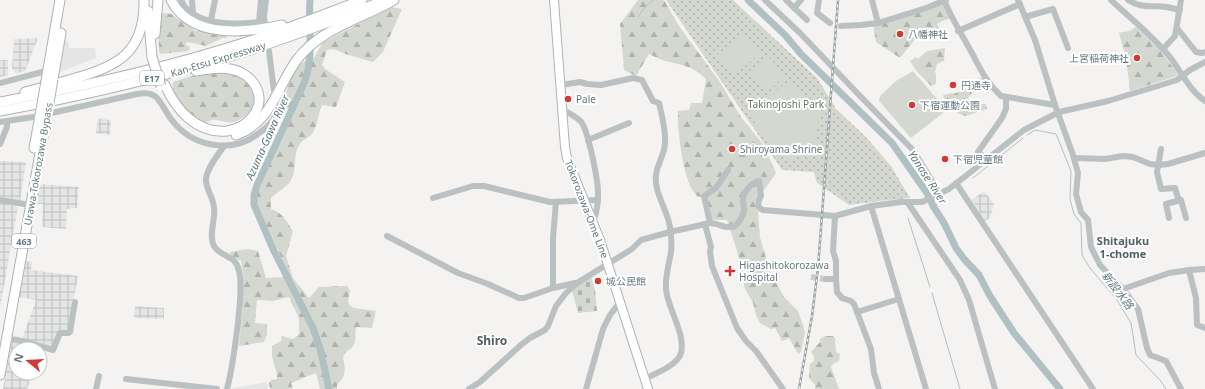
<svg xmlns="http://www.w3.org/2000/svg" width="1205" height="389" font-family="'Noto Sans','Noto Sans JP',sans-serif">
<defs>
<pattern id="industrial-grid" width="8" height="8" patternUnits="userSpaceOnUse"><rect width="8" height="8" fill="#e4e5e4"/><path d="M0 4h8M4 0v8" fill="none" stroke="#bdbebe"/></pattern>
<pattern id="forest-firs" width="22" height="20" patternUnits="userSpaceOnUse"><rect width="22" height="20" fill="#d5d8d0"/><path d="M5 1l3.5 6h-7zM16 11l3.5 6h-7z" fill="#b1b4ae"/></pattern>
<pattern id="cemetery-stones" width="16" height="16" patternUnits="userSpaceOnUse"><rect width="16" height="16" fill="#d5d8d0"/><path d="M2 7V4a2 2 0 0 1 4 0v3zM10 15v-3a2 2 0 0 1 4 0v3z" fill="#b1b4ae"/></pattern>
<pattern id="park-dots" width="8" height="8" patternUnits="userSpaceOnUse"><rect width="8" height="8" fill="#d5d8d0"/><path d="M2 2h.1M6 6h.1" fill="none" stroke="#b1b4ae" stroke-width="1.8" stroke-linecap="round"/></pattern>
</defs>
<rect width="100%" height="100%" fill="#f4f3f1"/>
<g fill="#e4e5e4">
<path d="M65 40 68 41 69 48H95L96 58 60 72Z"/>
<path d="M267 382 268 389H229Z"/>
</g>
<g fill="url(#industrial-grid)">
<path d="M38 38 25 71 16 74 12 68 14 39Z"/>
<path d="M0 60H8V75L0 77Z"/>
<path d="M102 118 111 121 110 135 96 133 98 119Z"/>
<path d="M0 161 26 162 20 201 0 197Z"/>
<path d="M39 184 79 187 77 208 67 209 66 229 42 227 43 204H36Z"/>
<path d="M984 191 994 204 990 218 985 221 972 200Z"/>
<path d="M0 201 18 207 0 308Z"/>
<path d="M26 261 32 262 31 270 78 276 68 331H65L52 348 22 339 36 300 19 297Z"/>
<path d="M135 306 164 308V319L134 318Z"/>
<path d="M12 341 41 348 40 350 16 349V373H32L27 389H3Z"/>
</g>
<g fill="url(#forest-firs)">
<path d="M638 0H664L679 26 720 82 741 117 763 144 776 173 755 203 758 211 760 237 770 272 784 297 798 311 803 325 805 333 801 352 798 354 789 338 782 341 775 328 771 329 760 323 756 315 753 303 745 289 738 254 727 220H711L706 199C704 198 700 197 697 196 683 184 677 129 678 111L689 110 691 103H702L706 79C694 67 686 66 670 62 663 61 656 57 649 54L636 76 624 70 620 24Z"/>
<path d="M944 1 952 18 942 21 937 24 939 28 926 35 921 32 900 58 876 42 873 23Z"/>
<path d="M392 7 402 9 383 52 373 62 345 54 334 49 327 50 322 65 325 69 345 82 336 107 322 105C318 114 318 125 312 134 309 138 303 139 300 144 292 154 298 171 290 182 285 188 276 193 271 198V209C283 213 286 221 293 231L286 256 293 278 309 298 319 287 347 286 350 291 348 300 349 305 354 308 376 311 372 328 356 327 355 342 352 348 347 351 343 356C345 368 347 375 337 385V389H320L316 373 291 383 293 389H270L269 383 271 380 277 379V375L272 356V346L281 341 282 336 293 339 299 334V318L289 297 273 301 257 300 255 323 267 324V335L264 342 239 346C241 319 247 288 241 261L231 256 230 252 248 249 258 251 266 278 284 277 281 257 255 200 258 188 293 113 281 104 296 67 305 61 314 58 323 42Z"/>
<path d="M164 13 172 14C175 18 191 27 196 31L201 30 209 33H224L227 38H222L206 46 188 42 186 43V46H189L190 49 188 51 161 54 159 52C159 40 158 27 160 15Z"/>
<path d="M1136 27 1159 49 1177 73V76L1130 91 1126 58 1119 33 1129 31Z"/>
<path d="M945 48 944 61 937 64 935 72 936 74V84L931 86 915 69 910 61 916 57 918 59 927 51Z"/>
<path d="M213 72H229L245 79 248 85H251C253 87 255 90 256 93 259 107 246 118 234 122 227 124 219 119 212 120 208 121 206 125 201 123 189 118 170 96 173 82L188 77Z"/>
<path d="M825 336H833L835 338 836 352 840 354 839 361 833 364 831 367 839 389H815V385L809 378 810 364 814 361V357L811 352 820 342V339Z"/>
</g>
<g fill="url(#cemetery-stones)">
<path d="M984 77 989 84 983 87 976 88 968 98 970 104 978 102 982 104H986L987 109 966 116C955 113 946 107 943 95L952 93 953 94 962 91V87L965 86 964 83Z"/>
<path d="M591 276 595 290 597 311 578 313 572 290Z"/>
</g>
<path fill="url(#park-dots)" d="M666 0H733L817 78 836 109 865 136 891 166 910 198 879 201 849 205 817 183 814 172 782 170Z"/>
<g fill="#d5d8d0">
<path d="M742 33 760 53 734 76 716 56Z"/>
<path d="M769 57 785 76 766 93 749 74Z"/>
<path d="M913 71 943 106V113L911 138 879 101 880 96 896 81Z"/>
<path d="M788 81 820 111 815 146 787 162 752 119 753 112Z"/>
</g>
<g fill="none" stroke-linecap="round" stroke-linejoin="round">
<g stroke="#b1c0c2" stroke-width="1">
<path d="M638 17 645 7 653 0"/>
<path d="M1027 135 1035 130 1056 134 1071 171 1070 199 1074 214 1081 223 1082 255 1090 268 1117 300 1131 323 1136 355 1160 380 1166 389"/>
<path d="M973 178 1023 138"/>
<path d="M933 206 942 202"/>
<path d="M908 218 930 287"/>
<path d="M932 293 960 389"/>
</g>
<g stroke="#b1c0c2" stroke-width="7">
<path d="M310 0C308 28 314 54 305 81L257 185 254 195V205L274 251 313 328 320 348 329 389"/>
<path d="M748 0 785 35 801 54 892 143 929 196 933 206 944 223 956 248 964 259 979 275 990 296 1014 333 1060 389"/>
</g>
<path stroke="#c9cecf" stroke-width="6" stroke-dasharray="6 3" stroke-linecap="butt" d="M811 277 826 279"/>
<g stroke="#adb3b5" stroke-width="10">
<path id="major" d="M554 0 565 147 567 158 600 240 648 389"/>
</g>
<g stroke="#afb3b5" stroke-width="11">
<g id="highway">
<path d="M171 0C191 39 246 33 282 25"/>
<path d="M148 11 152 57"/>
<path d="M155 34 158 0"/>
<path d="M53 79 61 33"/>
<path d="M46 81 60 0"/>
<path d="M165 85C176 110 197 134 227 131 237 129 247 125 253 116 268 96 253 73 230 69 219 67 207 69 196 71"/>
<path d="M25 92C40 88 56 84 72 79 118 67 145 52 144 0"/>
<path d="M0 102C86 86 170 67 253 40 290 28 326 14 362 0"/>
<path d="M0 111C72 98 143 82 213 61 271 45 328 23 385 0"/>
<path d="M236 135C270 124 277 88 296 61 319 29 361 19 394 0"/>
<path d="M34 148 41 110"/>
<path d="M0 375 48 109"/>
</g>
</g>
<g stroke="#bbc0c2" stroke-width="6">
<path d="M181 0C192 26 236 25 259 22L261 0"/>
<path d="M192 0 193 13"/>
<path d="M765 0 800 33 861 97 913 150 940 194"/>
<path d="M786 0 807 20"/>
<path d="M819 0 817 13 830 23"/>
<path d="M944 0C952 20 963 36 973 55 982 72 987 83 1001 96L1055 105"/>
<path d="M1018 0 1035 40 1055 105 1073 155 1078 173 1076 194 1081 212 1088 220 1091 247 1100 265 1123 289 1138 309 1147 348 1150 355 1166 361 1181 389"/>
<path d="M1111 0C1130 18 1152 35 1169 56 1181 71 1189 90 1205 101"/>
<path d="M1128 0C1142 9 1152 5 1167 7 1171 8 1175 9 1180 10"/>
<path d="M794 8 801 0"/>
<path d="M1025 17 1053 9 1068 48"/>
<path d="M211 20 215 0"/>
<path d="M878 23 926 8 946 0"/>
<path d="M265 25 264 16 266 0"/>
<path d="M841 26 861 25 878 23 872 0"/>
<path d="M1177 28 1196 52 1202 53 1205 52"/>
<path d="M958 31 1020 4"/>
<path d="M1163 49 1175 36 1181 0"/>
<path d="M269 51 274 91"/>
<path d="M0 83 50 70"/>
<path d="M561 85 580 82 587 84 601 85 633 78 642 80 653 101 659 103C662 116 666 130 665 143 665 154 657 164 656 175 654 190 664 205 668 219 671 228 672 243 671 252 669 264 665 276 666 289 667 307 686 334 681 353 678 365 655 374 644 379"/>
<path d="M562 109C568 113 578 117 582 123 587 131 588 141 591 150 596 174 603 198 593 222"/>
<path d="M47 114 137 94C144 93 151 92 157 98 164 106 168 117 176 125 197 148 235 153 259 133 268 127 278 118 277 106"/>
<path d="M0 122 40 116"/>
<path d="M588 140 629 123"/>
<path d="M0 144 7 127V121"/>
<path d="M224 146C218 155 208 166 206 178 205 188 213 197 214 207 216 219 208 235 214 246 221 258 236 254 239 271 243 287 239 306 238 323 235 345 233 367 227 389"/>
<path d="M1161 149 1157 172 1161 189 1175 188 1179 201"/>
<path d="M1074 158 1105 159 1123 156 1133 157 1150 164 1158 165 1168 164 1205 153"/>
<path d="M987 159 978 152 1002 118 1006 109V97"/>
<path d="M956 183 1093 389"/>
<path d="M433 198 473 186H484L550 202 598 200"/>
<path d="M0 200 24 204"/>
<path d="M908 203 960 280 969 300 995 389"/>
<path d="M871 206 926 389"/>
<path d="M835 216 833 251 836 261V279L837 292 842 298 851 301 854 304 871 349 874 373 879 389"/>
<path d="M1169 218 1166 204 1181 200 1186 218"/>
<path d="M710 223 704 196 716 188 728 170"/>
<path d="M705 224 711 247 710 251 712 266 737 328 746 341 756 351 783 389"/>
<path d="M387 236 458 273 488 284 519 298H524L553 288 575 283"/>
<path d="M1189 270 1205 269"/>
<path d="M826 279H836"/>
<path d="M553 288V238L556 202"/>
<path d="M1123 289 1169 273 1189 270 1196 298 1197 325 1205 328"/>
<path d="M857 312 899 299"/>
<path d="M6 338 22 341 53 350 60 333H68L70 332 75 302"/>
<path d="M126 379 217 389"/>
<path d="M96 389 99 376"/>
<path d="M469 389 480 382 522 344 530 338 545 330 548 326 556 306 566 293 577 283 632 249 641 240 670 232 710 223C717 223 724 228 731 227 738 227 742 217 744 211 745 207 743 205 743 202 742 193 751 183 759 181L761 196C758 202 756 207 763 210L835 216 871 206 901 202H922L949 189 1024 130 1059 112 1108 101 1161 85 1177 80 1190 70 1205 62"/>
<path d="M586 389 603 329 610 315 620 302"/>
</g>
<use href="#major" stroke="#fff" stroke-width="8"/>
<use href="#highway" stroke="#fff" stroke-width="9"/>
<g stroke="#9ba4a6" stroke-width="2.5">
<path id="rail" d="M799 389 812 316 818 268 838 0"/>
</g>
<use href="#rail" stroke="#fff" stroke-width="1" stroke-dasharray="3" stroke-linecap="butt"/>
<g stroke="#afb3b5" stroke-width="11" stroke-linecap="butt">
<g id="highway-bridge">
<path d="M152 57 161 86"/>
<path d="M48 109 53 79"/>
<path d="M41 110 46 81"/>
</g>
</g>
<use href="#highway-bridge" stroke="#fff" stroke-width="9"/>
</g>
<g fill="#d13934" stroke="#fff" stroke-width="1.5">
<circle cx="900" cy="34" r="4"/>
<circle cx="1137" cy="58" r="4"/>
<circle cx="953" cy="85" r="4"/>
<circle cx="568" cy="99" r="4"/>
<circle cx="912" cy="105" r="4"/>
<circle cx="732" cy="149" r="4"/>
<circle cx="945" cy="159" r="4"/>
<path d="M728 265h4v4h4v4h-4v4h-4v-4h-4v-4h4z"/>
<circle cx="598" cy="281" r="4"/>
</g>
<g text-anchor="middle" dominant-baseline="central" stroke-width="4" stroke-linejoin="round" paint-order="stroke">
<g fill="#fff" stroke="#94a1a5" stroke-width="1">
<rect x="140" y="71" width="24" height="14" rx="3"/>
<rect x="12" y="234" width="24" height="14" rx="3"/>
</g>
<g font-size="9" font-weight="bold" fill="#66797f">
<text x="152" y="78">E17</text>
<text x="24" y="241">463</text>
</g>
<g font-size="10" fill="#66797f" stroke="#fff" text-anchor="start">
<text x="908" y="34">八幡神社</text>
<text x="1129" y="58" text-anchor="end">上宮稲荷神社</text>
<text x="961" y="85">円通寺</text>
<text x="576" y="99">Pale</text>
<text x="920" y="105">下宿運動公園</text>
<text x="740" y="149">Shiroyama Shrine</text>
<text x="953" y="159">下宿児童館</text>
<text x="739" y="265">Higashitokorozawa<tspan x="739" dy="12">Hospital</tspan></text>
<text x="606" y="281">城公民館</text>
</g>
<g font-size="10" fill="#66797f" stroke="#fff">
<text transform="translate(218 59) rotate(-17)">Kan-Etsu Expressway</text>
<text transform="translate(38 164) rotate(-80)">Urawa-Tokorozawa Bypass</text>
<text transform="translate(587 209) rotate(69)">Tokorozawa-Ome Line</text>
</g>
<g font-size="10" fill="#6b7664" stroke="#fff">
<text x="786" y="104">Takinojoshi Park</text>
</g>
<g font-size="11" font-style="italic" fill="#627a7c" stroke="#fff">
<text transform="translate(267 137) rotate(-66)">Azuma-Gawa River</text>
<text transform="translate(928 177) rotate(57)">Yanase River</text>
<text transform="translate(1118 290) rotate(53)">新設水路</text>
</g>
<g font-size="11" font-weight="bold" fill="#536064" stroke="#fff">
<text x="1123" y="240">Shitajuku<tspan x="1123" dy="13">1-chome</tspan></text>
</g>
<g font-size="12" font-weight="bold" fill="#536064" stroke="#fff">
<text x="492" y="340">Shiro</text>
</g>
</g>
<g transform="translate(28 361) rotate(288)"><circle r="19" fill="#ffffff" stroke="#c2c9cc"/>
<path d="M0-3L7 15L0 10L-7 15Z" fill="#d13934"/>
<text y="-6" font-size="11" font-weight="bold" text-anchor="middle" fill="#66797f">N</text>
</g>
</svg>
